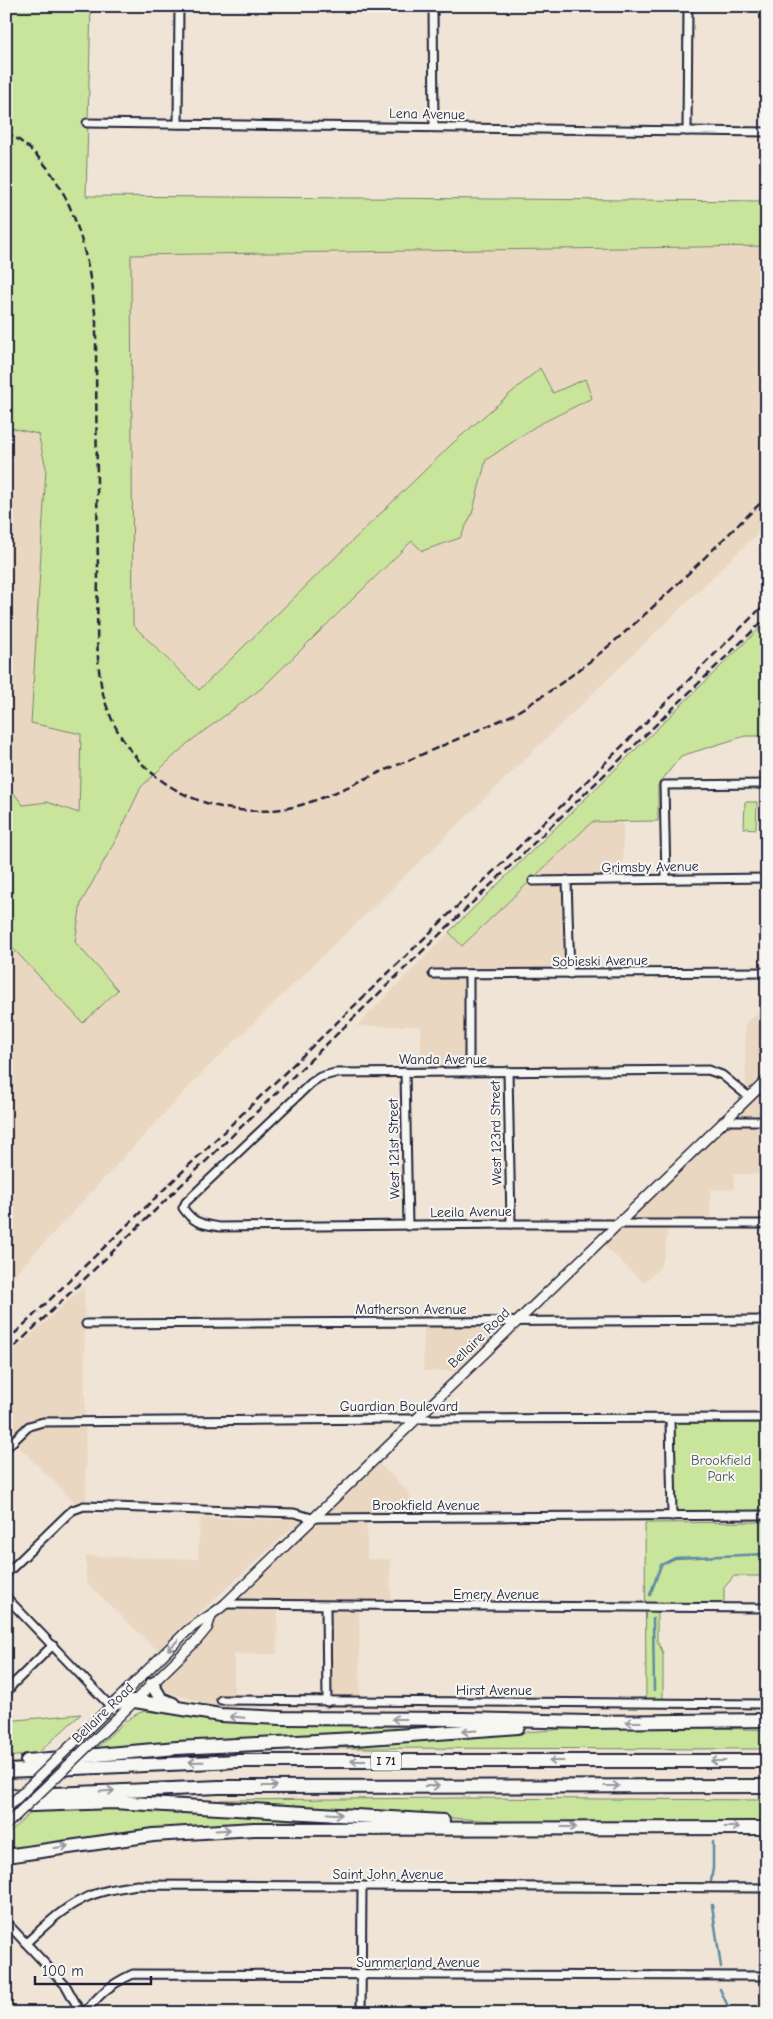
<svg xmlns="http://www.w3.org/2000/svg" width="773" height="2019" font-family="'Comic Neue',sans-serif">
<rect width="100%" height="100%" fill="#efe4d5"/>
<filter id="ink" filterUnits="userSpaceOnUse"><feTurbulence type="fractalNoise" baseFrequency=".02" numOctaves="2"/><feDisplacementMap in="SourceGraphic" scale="10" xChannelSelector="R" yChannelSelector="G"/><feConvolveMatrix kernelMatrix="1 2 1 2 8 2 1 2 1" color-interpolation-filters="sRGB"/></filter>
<g filter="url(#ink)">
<g fill="#ead7c1">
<path d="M767 246V524L200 1075 6 1284V941L84 1023 118 990 75 942 81 903 119 834 141 787 188 743 262 688 413 541 472 514 486 460 536 426 592 398 553 393 540 368 454 442 199 690 133 625 131 255Z"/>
<path d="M6 427 38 434 46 468 31 723 81 734 79 814 47 802 23 805 14 793 6 789Z"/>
<path d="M592 822H623V882L565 883 567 976 472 977V1066L421 1067V1026H357L449 932 463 946Z"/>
<path d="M760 970H767V1174H734V1189L710 1190V1225L668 1226 665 1253 660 1267 644 1283 597 1239 749 1093 746 1090 745 1024 761 1009Z"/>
<path d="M84 1286 86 1502 75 1503 16 1444 6 1452V1358Z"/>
<path d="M424 1327H501L456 1371H423Z"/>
<path d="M377 1462 410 1494 409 1514 367 1515V1559H390L391 1604H359L360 1700 323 1699V1608H278L277 1654H234V1708H220L145 1685Z"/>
<path d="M200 1518 301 1520 158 1651 86 1582V1556L198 1559Z"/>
</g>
<g fill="#c9e49b" stroke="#76836b">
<path d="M6 6H91L86 196 767 201V246L131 255 133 625 199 690 454 442 540 368 553 393 585 379 592 398 536 426 486 460 472 514 460 538 422 551 412 541 262 688 188 743 141 787 119 834 81 903 75 942 118 990 83 1023 6 941V789L14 793 23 805 47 802 79 813 81 734 31 723 46 468 38 434 6 427Z"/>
<path d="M767 621V736H745L681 756 658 785V821L592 822 462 946 449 932Z"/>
<path d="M745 802H757L756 829 744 828Z"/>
<path d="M674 1423H767V1512L675 1513Z"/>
<path d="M767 1522V1576H734L724 1588V1605H657V1640L663 1653V1700H646L645 1523Z"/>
<path d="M146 1711 231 1722 446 1724 447 1727 95 1749C109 1738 129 1713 146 1711Z"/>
<path d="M81 1714 37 1754 6 1757V1721Z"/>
<path d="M577 1728H722L767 1730V1749L330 1748 329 1745 415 1741Z"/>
<path d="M457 1798 767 1800V1820L740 1822H511L220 1803V1800Z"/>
<path d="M99 1809 222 1812 369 1822V1824C274 1826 178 1823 85 1839 67 1842 21 1853 6 1849V1836L33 1810Z"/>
</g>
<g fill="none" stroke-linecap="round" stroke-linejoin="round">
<g stroke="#5f8ca3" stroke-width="2.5">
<path d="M650 1595 661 1565 675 1558 767 1554"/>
<path d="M653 1619 654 1690"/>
<path d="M711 1881 713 1868V1842"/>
<path d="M712 1905 721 1967"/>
<path d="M720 1989 731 2013"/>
</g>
<g stroke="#22223b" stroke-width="11">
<g id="minor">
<path d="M433 6 434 127"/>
<path d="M87 123 767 132"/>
<path d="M178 124 179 6"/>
<path d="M687 131 688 6"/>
<path d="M666 879 664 785 767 784"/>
<path d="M567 880 570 974"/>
<path d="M533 881 767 878"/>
<path d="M433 974 767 972"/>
<path d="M508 1071 511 1224"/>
<path d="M405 1072 408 1226"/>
<path d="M469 1072V974"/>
<path d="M749 1097 722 1075 708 1070 335 1073 320 1077 311 1083 186 1202 183 1208C194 1224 202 1224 220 1227L511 1224H767"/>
<path d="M723 1121H767"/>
<path d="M86 1324 767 1320"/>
<path d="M670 1419 672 1516"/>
<path d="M6 1448 29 1426 43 1422 395 1419 767 1418"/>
<path d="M6 1574 68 1514 73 1510 84 1506 294 1513 312 1518 767 1515"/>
<path d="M6 1597 113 1709"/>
<path d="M225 1604 767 1608"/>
<path d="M326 1606 327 1702"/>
<path d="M6 1694 13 1684 53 1645"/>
<path d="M221 1700 767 1704"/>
<path d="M6 1922 66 1986 81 2013"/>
<path d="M26 1943C43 1928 60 1910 81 1900 98 1891 118 1888 137 1885L767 1888"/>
<path d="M84 2013C101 1993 109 1985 133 1974L767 1976"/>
<path d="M361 2013 362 1886"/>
</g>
</g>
<g stroke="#22223b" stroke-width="12">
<g id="tertiary">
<path d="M95 1722 187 1631C199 1621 213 1615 225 1604L767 1080"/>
<path d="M108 1727 197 1640 207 1628 211 1616"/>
</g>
</g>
<g stroke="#22223b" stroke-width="16">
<g id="motorway">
<path d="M152 1684 161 1699 173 1704"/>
<path d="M111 1706 121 1701H135L220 1715 281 1718 464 1719 588 1722 767 1720"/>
<path d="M27 1761 177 1748 355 1739 518 1727"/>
<path d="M6 1771 238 1761H767"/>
<path d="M6 1796 219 1787 767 1786"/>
<path d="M6 1806 113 1802 443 1821"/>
<path d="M6 1856 153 1835 254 1829 767 1828"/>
</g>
</g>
<use href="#minor" stroke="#f6f6f2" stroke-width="7"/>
<use href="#tertiary" stroke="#f6f6f2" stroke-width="9"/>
<use href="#motorway" stroke="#f6f6f2" stroke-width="12"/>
<g stroke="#22223b" stroke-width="2.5" stroke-dasharray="8 4" stroke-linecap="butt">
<path d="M6 132C72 168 89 254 96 322 96 405 97 488 98 571 98 612 93 669 107 707 134 784 214 824 293 807 322 800 349 786 376 774 421 755 465 736 510 716 608 660 686 574 767 497"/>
<path d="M6 1342 585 783 767 602"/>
<path d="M6 1355 767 617"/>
</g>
<g stroke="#22223b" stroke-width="12" stroke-linecap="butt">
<g id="tertiary-bridge">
<path d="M6 1809 95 1722"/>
<path d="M6 1825 108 1727"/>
</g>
</g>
<use href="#tertiary-bridge" stroke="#f6f6f2" stroke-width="9"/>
</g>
<defs><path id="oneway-shaft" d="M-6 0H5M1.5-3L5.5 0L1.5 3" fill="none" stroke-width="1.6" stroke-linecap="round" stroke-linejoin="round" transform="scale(1.25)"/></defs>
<g stroke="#9797a0">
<use href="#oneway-shaft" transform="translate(173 1645) rotate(135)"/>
<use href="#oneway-shaft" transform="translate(237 1717) rotate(-175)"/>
<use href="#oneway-shaft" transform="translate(399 1719) rotate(-180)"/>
<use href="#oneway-shaft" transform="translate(633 1722) rotate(180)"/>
<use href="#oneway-shaft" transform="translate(469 1731) rotate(176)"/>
<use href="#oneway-shaft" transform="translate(358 1761) rotate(-180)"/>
<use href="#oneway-shaft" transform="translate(556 1761) rotate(-180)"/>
<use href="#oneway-shaft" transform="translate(718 1761) rotate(-180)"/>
<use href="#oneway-shaft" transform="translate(196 1762) rotate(179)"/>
<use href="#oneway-shaft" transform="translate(270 1786)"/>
<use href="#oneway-shaft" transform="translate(432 1786)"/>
<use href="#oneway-shaft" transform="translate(612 1786)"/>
<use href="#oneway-shaft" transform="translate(107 1791) rotate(-3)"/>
<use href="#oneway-shaft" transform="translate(335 1814) rotate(4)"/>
<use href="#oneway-shaft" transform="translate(569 1827)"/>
<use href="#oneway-shaft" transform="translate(732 1827)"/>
<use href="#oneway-shaft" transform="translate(223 1830) rotate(-3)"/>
<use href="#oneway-shaft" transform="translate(61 1847) rotate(-9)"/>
</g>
</g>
<g text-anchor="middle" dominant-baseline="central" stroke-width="4" stroke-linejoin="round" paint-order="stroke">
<rect fill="#f6f6f2" stroke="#626272" stroke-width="1" x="371" y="1751.5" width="30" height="19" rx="4"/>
<g font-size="12" font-weight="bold" fill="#22223b">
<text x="386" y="1761">I 71</text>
</g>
<g font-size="14" fill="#22223b" stroke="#f6f6f2">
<text transform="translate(427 114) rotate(1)">Lena Avenue</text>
<text transform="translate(650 867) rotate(-1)">Grimsby Avenue</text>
<text transform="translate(600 961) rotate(-1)">Sobieski Avenue</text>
<text x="443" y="1059">Wanda Avenue</text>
<text transform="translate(496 1133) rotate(-91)">West 123rd Street</text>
<text transform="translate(394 1149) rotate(-91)">West 121st Street</text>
<text transform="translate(471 1212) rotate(-1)">Leeila Avenue</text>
<text x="411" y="1309">Matherson Avenue</text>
<text transform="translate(479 1338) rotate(-44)">Bellaire Road</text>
<text x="399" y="1406">Guardian Boulevard</text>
<text x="426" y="1505">Brookfield Avenue</text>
<text x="496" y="1594">Emery Avenue</text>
<text x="494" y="1690">Hirst Avenue</text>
<text transform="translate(103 1713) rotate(-44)">Bellaire Road</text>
<text x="388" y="1874">Saint John Avenue</text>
<text x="418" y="1962">Summerland Avenue</text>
</g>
<g font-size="14" fill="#4c5253" stroke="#f6f6f2">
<text x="721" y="1460">Brookfield<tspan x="721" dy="16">Park</tspan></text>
</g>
</g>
<rect width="773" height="2019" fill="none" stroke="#f6f6f2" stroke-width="25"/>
<rect x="12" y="12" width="748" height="1994" fill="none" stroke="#22223b" stroke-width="2" filter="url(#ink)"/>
<path d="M35 1976v8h116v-8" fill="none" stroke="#22223b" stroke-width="2.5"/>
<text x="42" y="1976" font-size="15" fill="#22223b" stroke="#f6f6f2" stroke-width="4" paint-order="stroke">100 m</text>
</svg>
